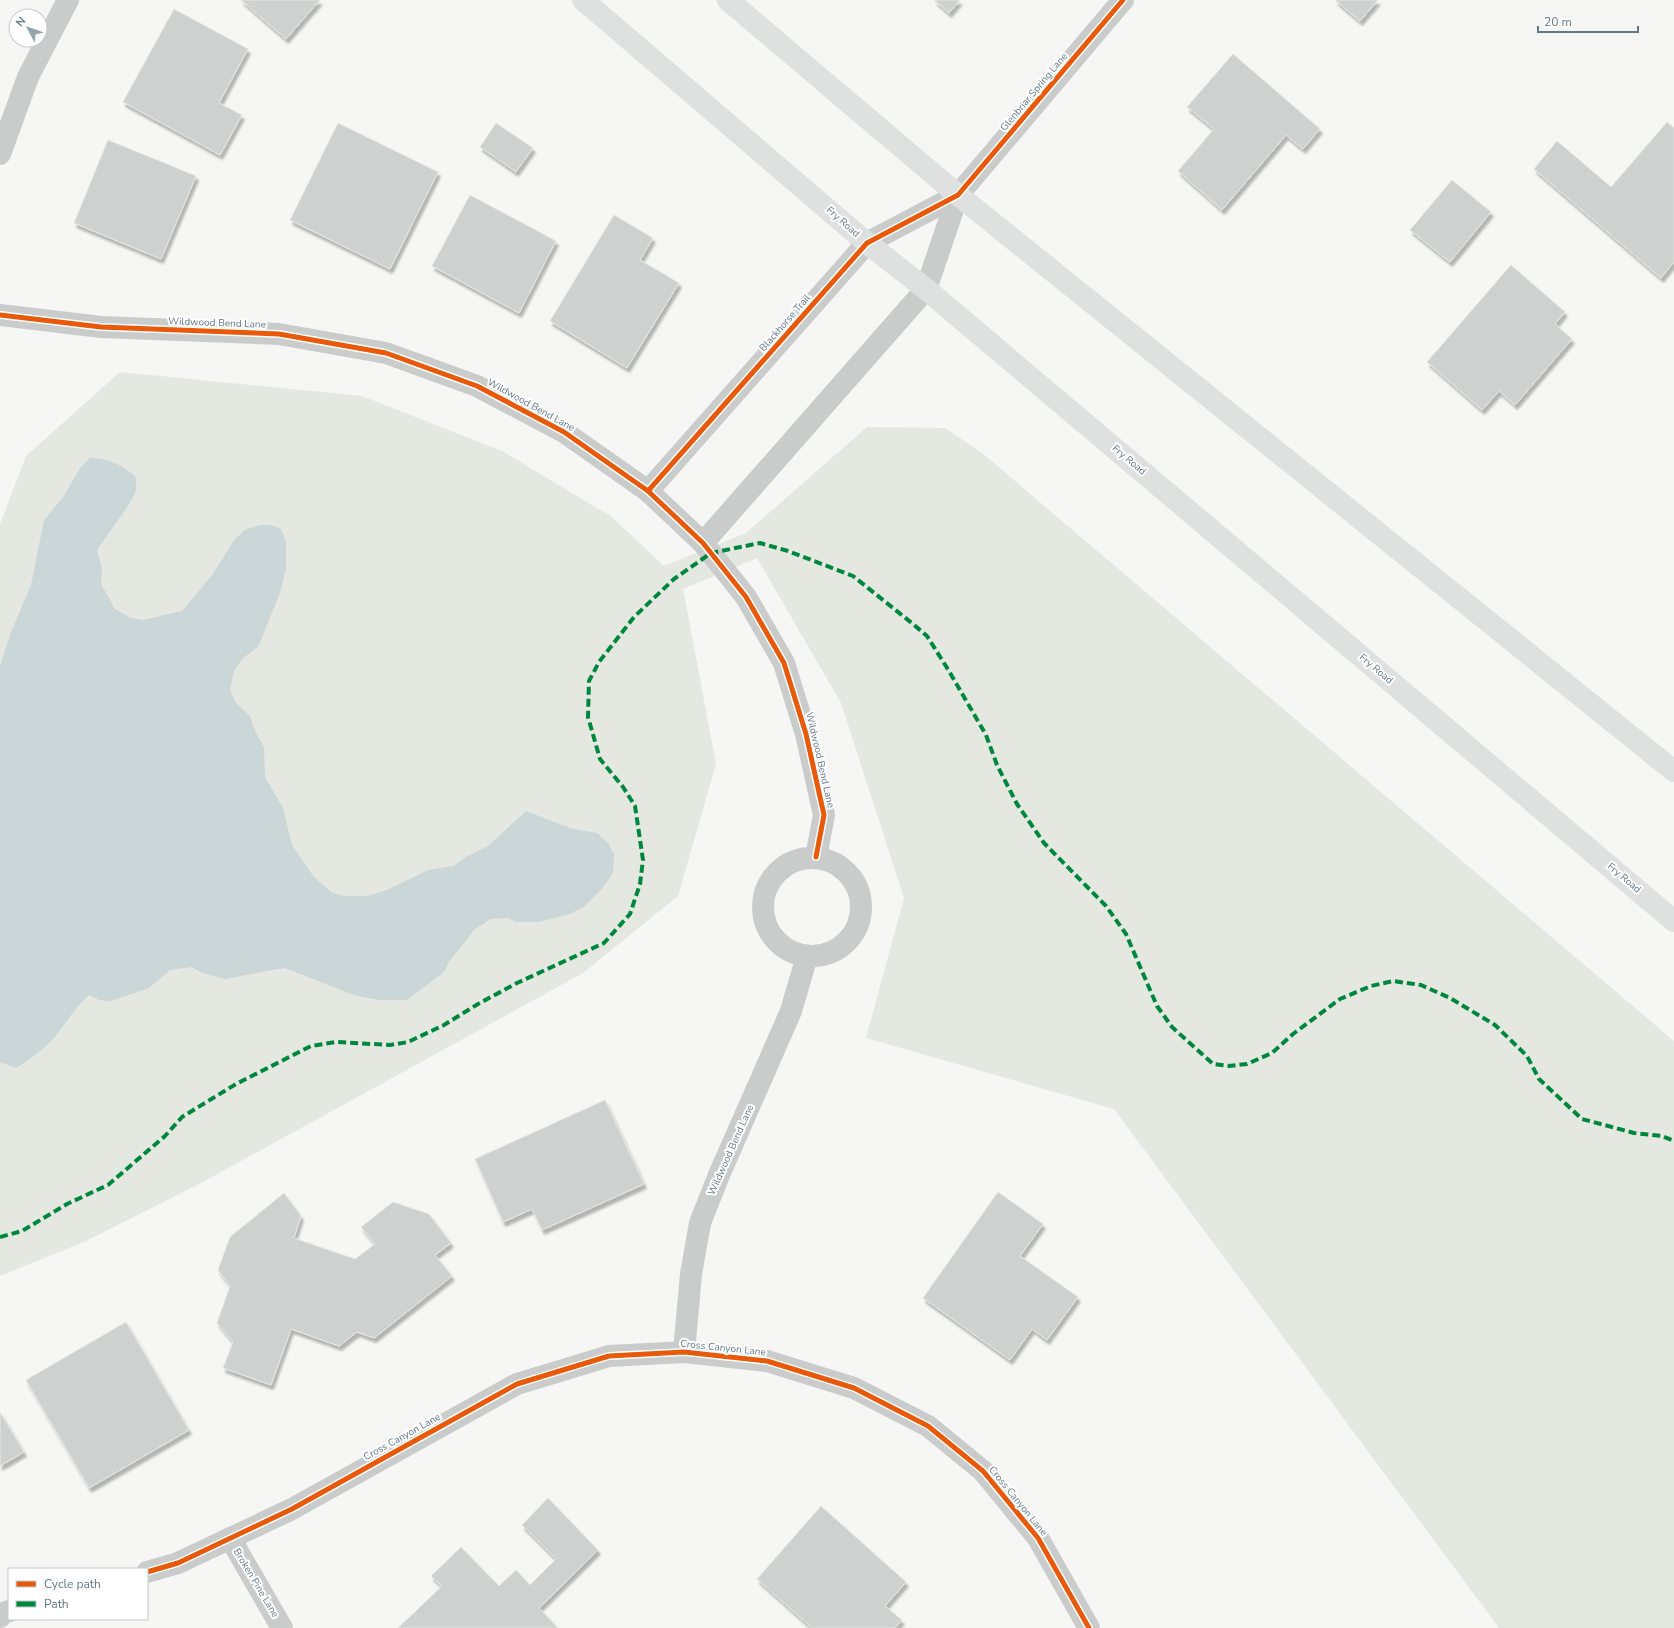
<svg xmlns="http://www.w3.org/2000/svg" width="1674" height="1628" font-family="'Nunito Sans',sans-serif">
<defs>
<filter id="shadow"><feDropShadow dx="2.5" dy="4.5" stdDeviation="1" flood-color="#0004"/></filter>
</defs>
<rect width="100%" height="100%" fill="#f6f6f4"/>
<path fill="#e5e8e1" d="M120 372 362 396 502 451 612 517 664 566 746 533 867 427 945 428 982 453 1674 1041V1628H1499L1114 1109 866 1038 904 898 841 703 757 558 683 589 716 764 678 896 583 973 203 1182 86 1241 0 1276V524L26 456Z"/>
<path fill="#cbd6d8" d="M90 458C108 458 123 465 136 477V491L130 503 97 550 102 568 101 584 115 609 131 618 143 620 182 611 213 574 234 540 245 530 260 525H271L281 529 286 542V569L280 593 258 647 243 658 234 671 230 690 236 703 250 716 255 731 264 747 265 777 283 808 292 845 314 877 331 892 343 896H368L387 890 428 870 453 866 466 857 488 846 526 811 570 828 597 833 608 843 614 854 613 873 601 890 585 906 570 914 539 922H516L507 918 491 919 475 929 449 962 444 972 407 1000H379L357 996 284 968 225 979 202 973 192 967 170 970 149 988 111 1001 99 1000 89 995C74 1008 66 1024 53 1039 42 1051 29 1060 16 1068L0 1062V666L11 632 31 585 44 520 64 496 80 468Z"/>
<g fill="#cfd1d1" stroke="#e5e5e4" filter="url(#shadow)">
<path d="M241 0H320L286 39Z"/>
<path d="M934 0H960L949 13Z"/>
<path d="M1335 0H1378L1360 21Z"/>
<path d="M174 9 248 49 219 103 242 115 220 155 123 102Z"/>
<path d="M1233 54 1320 129 1303 149 1286 135 1222 210 1178 171 1214 129 1187 107Z"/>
<path d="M1667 122 1674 128V262L1661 278 1534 169 1557 141 1611 187Z"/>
<path d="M338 123 438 172 390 269 290 220Z"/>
<path d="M496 123 533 148 516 172 480 147Z"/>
<path d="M108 140 196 176 161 259 74 223Z"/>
<path d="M1452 180 1491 212 1450 262 1410 230Z"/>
<path d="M470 195 556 241 519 313 432 266Z"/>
<path d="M614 215 653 238 640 260 679 283 627 368 550 321Z"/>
<path d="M1511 265 1565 312 1555 324 1572 339 1515 405 1499 391 1482 410 1427 362Z"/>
<path d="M605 1100 644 1184 542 1230 532 1209 503 1222 475 1159Z"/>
<path d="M998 1192 1043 1224 1020 1256 1078 1297 1047 1340 1032 1329 1010 1360 923 1298Z"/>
<path d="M284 1193 301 1216 294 1238 355 1259 375 1244 361 1227 393 1202 429 1214 451 1243 435 1255 452 1276 374 1338 357 1332 339 1346 291 1329 271 1385 223 1368 233 1342 217 1323 230 1286 218 1270 230 1237Z"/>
<path d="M126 1322 189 1430 89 1488 26 1380Z"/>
<path d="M0 1412 24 1452 0 1466Z"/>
<path d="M548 1498 598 1550 539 1608 558 1628H398L442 1586 431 1576 461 1547 499 1586 516 1570 530 1585 556 1559 522 1525Z"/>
<path d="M821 1506 906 1582 885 1606 902 1620 895 1628H812L757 1579Z"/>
</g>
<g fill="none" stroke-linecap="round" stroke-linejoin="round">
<g stroke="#cacccc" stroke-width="22">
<path d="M0 154 28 77 68 0"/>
<path d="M0 315 101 327 279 334 386 353 477 386 564 432 648 491 703 543 746 597 784 663 806 734 824 815 816 857"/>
<path d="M648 491 867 243 958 195 1123 0"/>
<path d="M703 543 926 289 958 195"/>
<circle cx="812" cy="907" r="49"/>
<path d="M684 1352 691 1274 700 1223 719 1175 791 1011 807 956"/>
<path d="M230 1538 282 1628"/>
<path d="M147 1572 178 1563 292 1509 517 1384 609 1356 684 1352 767 1361 854 1388 928 1426 983 1471 1038 1538 1089 1628"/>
<path d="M0 1617 3 1613 9 1611"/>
</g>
<g stroke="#dfe0e0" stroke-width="22">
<path d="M583 0 867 243 926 289 1674 921"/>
<path d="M728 0 958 195 1674 771"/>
</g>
<path stroke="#00873e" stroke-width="4" stroke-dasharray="8 4" stroke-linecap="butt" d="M0 1237 22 1231 67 1204 108 1185 165 1136 182 1117 236 1084 311 1046 336 1042 390 1045 408 1042 444 1025 478 1004 517 983 604 943 630 914 640 884 643 860 635 806 623 787 600 759 588 717 589 681 599 662 634 617 674 579 711 553 760 543 788 551 853 576 913 624 927 636 949 671 986 735 997 765 1017 804 1044 843 1106 906 1126 934 1157 1006 1172 1027 1213 1064 1229 1066 1247 1064 1272 1053 1293 1034 1340 999 1371 986 1393 981 1421 985 1450 998 1495 1025 1527 1056 1539 1079 1582 1119 1634 1133 1662 1136 1674 1141"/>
<g stroke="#fff" stroke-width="8">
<g id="cycleway">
<path d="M0 315 101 327 279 334 386 353 477 386 564 432 648 491 703 543 746 597 784 663 806 734 824 815 816 857"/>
<path d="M648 491 867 243 958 195 1123 0"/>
<path d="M147 1572 178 1563 292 1509 517 1384 609 1356 684 1352 767 1361 854 1388 928 1426 983 1471 1038 1538 1089 1628"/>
</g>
</g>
<use href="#cycleway" stroke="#e8590c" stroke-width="5"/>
</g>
<g text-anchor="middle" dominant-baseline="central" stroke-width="4" stroke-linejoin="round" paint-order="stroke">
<g font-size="10" fill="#637987" stroke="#fff">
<text transform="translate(1034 92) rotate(-50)">Glenbriar Spring Lane</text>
<text transform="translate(843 222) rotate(41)">Fry Road</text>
<text transform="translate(217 323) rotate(2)">Wildwood Bend Lane</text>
<text transform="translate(785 323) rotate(-49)">Blackhorse Trail</text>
<text transform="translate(531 405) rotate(29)">Wildwood Bend Lane</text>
<text transform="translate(1129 460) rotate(40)">Fry Road</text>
<text transform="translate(1376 669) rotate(40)">Fry Road</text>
<text transform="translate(820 760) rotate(77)">Wildwood Bend Lane</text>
<text transform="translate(1624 878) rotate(40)">Fry Road</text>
<text transform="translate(731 1150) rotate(-66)">Wildwood Bend Lane</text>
<text transform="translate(723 1348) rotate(6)">Cross Canyon Lane</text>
<text transform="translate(402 1437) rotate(-29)">Cross Canyon Lane</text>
<text transform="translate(1018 1501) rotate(51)">Cross Canyon Lane</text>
<text transform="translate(256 1583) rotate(59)">Broken Pine Lane</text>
</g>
</g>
<rect x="8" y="1568" width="140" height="52" fill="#ffffff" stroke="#c1c9cf"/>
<rect x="16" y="1581" width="20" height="6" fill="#e8590c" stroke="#c1c9cf"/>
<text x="44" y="1588" font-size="12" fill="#637987">Cycle path</text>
<rect x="16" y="1601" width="20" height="6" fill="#00873e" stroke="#c1c9cf"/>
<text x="44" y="1608" font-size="12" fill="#637987">Path</text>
<g transform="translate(28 28) rotate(311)"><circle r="19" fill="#ffffff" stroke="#c1c9cf"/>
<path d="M0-3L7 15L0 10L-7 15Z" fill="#96a5ad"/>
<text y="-6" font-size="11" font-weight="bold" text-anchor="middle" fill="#637987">N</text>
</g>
<path d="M1538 26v6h100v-6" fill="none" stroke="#637987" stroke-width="2"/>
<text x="1544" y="26" font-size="12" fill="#637987" stroke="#ffffff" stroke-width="3" paint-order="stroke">20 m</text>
</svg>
